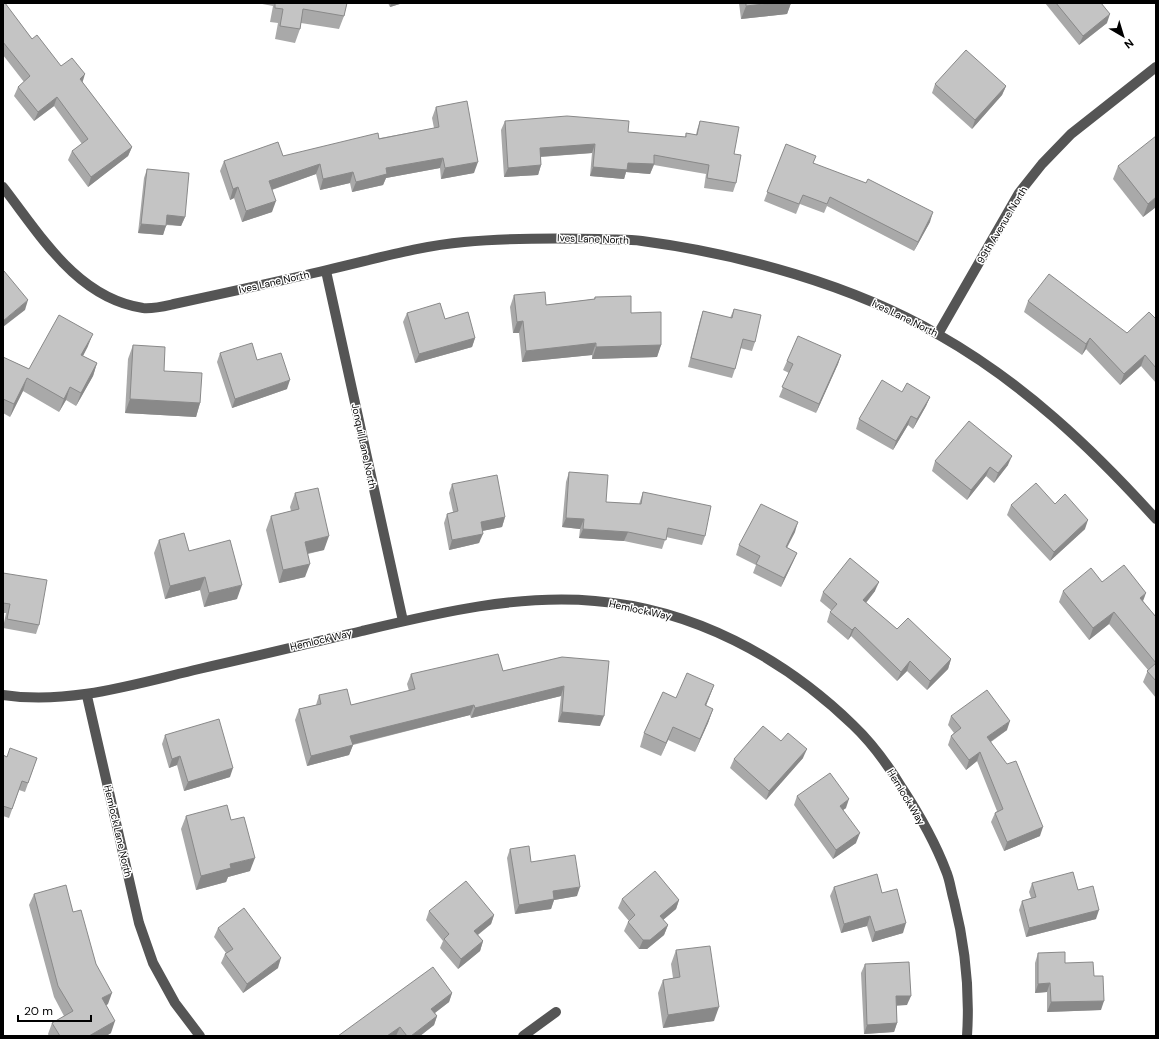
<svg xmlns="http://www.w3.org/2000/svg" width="1159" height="1039" font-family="'DM Sans',sans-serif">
<rect width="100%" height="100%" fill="#fff"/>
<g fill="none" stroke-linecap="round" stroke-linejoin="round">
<g stroke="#555" stroke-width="10">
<path d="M3 187C41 236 77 298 143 308 153 309 165 306 174 304 225 293 276 282 327 270 372 260 418 246 464 242 509 238 554 238 599 239 613 240 628 239 642 241 740 254 853 285 939 335 1022 382 1092 448 1156 519"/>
<path d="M326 271 403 621"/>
<path d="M938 334 1019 193 1042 164 1071 134 1156 67"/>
<path d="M3 695C69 705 135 684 199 669 253 657 307 644 362 631 438 613 517 594 595 601 693 609 783 657 853 725 873 744 888 765 902 788 919 814 935 842 946 871 950 880 951 891 954 901 965 945 970 990 967 1036"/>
<path d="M87 696 139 923 153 963 175 1003 200 1036"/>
<path d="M523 1036 556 1012"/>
</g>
</g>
<g fill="#a9a9a9">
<path d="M3 3 32 39 61 66 82 82 132 147 128 156 88 187 68 160 72 151 82 144 54 106 34 121 14 96 18 87 24 82 3 55Z"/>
<path d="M257 3H347L344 16 339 29 301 23 300 29 295 43 275 39 278 23 270 22 273 6Z"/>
<path d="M388 3H403L390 7Z"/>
<path d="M739 3H791L787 14 741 19Z"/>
<path d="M1045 3H1101L1107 23 1079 45Z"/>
<path d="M935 84 1006 86 1002 95 972 129 932 93Z"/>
<path d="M436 107 474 173 441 179 440 168 386 178 383 185 352 192 350 183 320 190 316 174 272 190V212L242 222 234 198 230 200 220 171 224 161 283 156 434 128 432 118Z"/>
<path d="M505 121 685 137 686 133 696 135 697 130 700 121 734 154 736 183 733 192 704 188 706 174 654 165 650 174 626 172 624 179 590 176 592 153 541 157V165L538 175 504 177 501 130Z"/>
<path d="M786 144 813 163 930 222 914 251 827 206 824 213 800 204 796 214 764 201Z"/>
<path d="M1118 166 1156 207 1143 217 1113 179Z"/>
<path d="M147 169 185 217 181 226 166 225 163 235 138 233 144 178Z"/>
<path d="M514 295 546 305 594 299 595 297 631 313 661 345 657 357 592 359V355L522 362 519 333H513L510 307Z"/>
<path d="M1028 301 1127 333 1156 319V383L1141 366 1120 385 1086 349 1082 355 1024 312Z"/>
<path d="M734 309 755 342 752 351 740 348 735 369 732 378 688 367 700 320 703 311 730 318Z"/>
<path d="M407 313 445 319 475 338 472 347 415 363 403 322Z"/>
<path d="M133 345 164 371 200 403 196 417 125 413 128 359Z"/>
<path d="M88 346 83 356 97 363 93 376 76 406 66 400 59 412 23 391 10 417 3 413V357L29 369Z"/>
<path d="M220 353 257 360 287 389 232 408 217 362Z"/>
<path d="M841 355 838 364 816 413 779 397 789 373 783 370 787 361Z"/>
<path d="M902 392 930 397 926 406 913 429 908 425 893 450 856 429 859 419Z"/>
<path d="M935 461 1008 465 994 483 986 476 967 500 932 471Z"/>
<path d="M569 472 606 502 639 504 643 492 705 536 702 545 666 537 662 549 624 541 579 538 580 529 562 527 566 482Z"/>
<path d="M452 484 505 517 502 527 482 531 479 543 449 550 444 523 447 514 453 512 449 493Z"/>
<path d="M295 493 324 550 308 554 305 577 279 583 266 530 271 516 291 511 290 507Z"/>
<path d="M1055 504 1085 529 1050 561 1007 515 1011 505Z"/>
<path d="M795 532 787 548 797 553 793 562 781 587 753 573 756 565 736 555 739 545Z"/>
<path d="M159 540 189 551 237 599 204 607 200 590 165 599 154 553Z"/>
<path d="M3 573 39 625 36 634 3 628 6 613H3Z"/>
<path d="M1102 582 1143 601 1156 617V698L1143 682 1148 670 1109 624 1089 640 1059 602 1063 591Z"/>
<path d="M875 591 866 603 897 629 951 659 948 669 927 690 907 671 897 681 851 636 848 640 827 622 830 612 832 611 820 601 823 592Z"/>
<path d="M562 657 600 726 558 722 561 696 471 718 470 715 353 745 349 755 307 766 295 720 299 709 316 705 319 695 351 705 409 691 407 684 411 674 503 671Z"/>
<path d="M714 685 706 706 713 709 708 723 695 752 668 740 661 756 640 747 644 733 676 698Z"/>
<path d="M951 716 1007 730 991 742 1040 836 1004 851 991 822 995 813 997 811 977 761 966 770 948 745 951 736 954 733 948 725Z"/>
<path d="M165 735 230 777 184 791 177 765 169 768 162 744Z"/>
<path d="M781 741 803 758 766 800 730 768 734 759Z"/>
<path d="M3 755 7 757 37 758 25 792 19 790 9 818 3 816Z"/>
<path d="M797 796 846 808 843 810 856 843 833 859 794 805Z"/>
<path d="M186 816 250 871 228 877 226 882 196 890 181 829Z"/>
<path d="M510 849 531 862 577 896 554 900 551 909 515 914 507 858Z"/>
<path d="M1032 883 1078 890 1096 919 1026 937 1019 910 1022 901 1031 898 1029 892Z"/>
<path d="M834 887 882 893 903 933 872 942 867 926 841 933 830 896Z"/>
<path d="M34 894 73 912 96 964 108 1004 106 1005 111 1033 106 1036H49L48 1034 52 1023 64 1016 54 997 29 905Z"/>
<path d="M622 899 679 900 676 909 663 920 668 925 664 935 647 949H639L624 931 628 922 629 921 618 908Z"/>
<path d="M429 911 494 915 491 924 478 935 483 941 480 951 458 969 440 948 443 941 426 920Z"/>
<path d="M218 928 278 968 243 993 221 963 225 954 226 953 214 937Z"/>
<path d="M676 950 714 1021 663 1028 658 993 663 980 673 978 671 964Z"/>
<path d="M1038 953 1065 963 1094 976 1101 1010 1047 1012V992L1035 993V963Z"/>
<path d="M865 964 907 1005H897V1023L894 1032 864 1034 861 973Z"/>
<path d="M452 993 449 1002 435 1013 437 1016 434 1025 420 1036H338Z"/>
</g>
<g fill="#898989">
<path d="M391 3H403L390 7Z"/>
<path d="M773 3H791L787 14 741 19 746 6Z"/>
<path d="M1110 14 1107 23 1079 45 1083 36Z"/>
<path d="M85 74 82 84 80 79Z"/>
<path d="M1006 86 1002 95 972 129 975 120Z"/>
<path d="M57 97 54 106 34 121 38 112Z"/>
<path d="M595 144 592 153 536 157 540 148Z"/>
<path d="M132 147 128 156 88 187 91 177Z"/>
<path d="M443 158 440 168 386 178 383 185 352 192 356 182 386 168Z"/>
<path d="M478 162 474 173 441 179 445 168Z"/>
<path d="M628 163 654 164 650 174 626 172 624 179 590 176 593 167Z"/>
<path d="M320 164 316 174 265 192 269 181Z"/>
<path d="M541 165 538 175 504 177 508 168Z"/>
<path d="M353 172 350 183 320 190 323 179Z"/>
<path d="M238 187 234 198 230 200 233 189Z"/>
<path d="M1156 197V207L1143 217 1148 204Z"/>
<path d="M276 201 272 212 242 222 246 211Z"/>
<path d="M933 212 930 222 914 251 918 242Z"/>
<path d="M167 215 185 217 181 226 164 224Z"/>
<path d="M141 224 166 226 163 235 138 233Z"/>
<path d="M28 300 25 310 3 327V321Z"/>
<path d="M523 321 519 333H513L517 322Z"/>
<path d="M93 334 88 346 77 367 81 355Z"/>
<path d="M475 338 472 347 415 363 419 354Z"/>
<path d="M1090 338 1086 349 1082 355 1086 344Z"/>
<path d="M596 343 592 355 522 362 526 351Z"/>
<path d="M661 345 657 357 592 359 596 347Z"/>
<path d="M841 355 838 364 816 413 819 404Z"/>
<path d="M1145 355 1141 366 1120 385 1124 374Z"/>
<path d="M97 363 93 376 76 406 81 393Z"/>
<path d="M27 378 23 391 10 417 14 404Z"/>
<path d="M290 380 287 389 232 408 235 399Z"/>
<path d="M70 387 66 400 59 412 64 399Z"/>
<path d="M930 397 926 406 913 429 917 419Z"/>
<path d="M130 399 200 403 196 417 125 413Z"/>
<path d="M911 416 908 425 893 450 896 441Z"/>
<path d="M1012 456 1008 465 994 483 998 473Z"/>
<path d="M990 467 986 476 967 500 971 490Z"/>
<path d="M505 517 502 527 477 532 481 522Z"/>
<path d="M566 518 584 519 580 529 562 527Z"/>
<path d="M1088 520 1085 529 1050 561 1054 552Z"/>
<path d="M798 522 795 532 782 556 786 547Z"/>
<path d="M583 529 628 532 624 541 579 538Z"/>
<path d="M483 534 479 543 449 550 452 540Z"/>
<path d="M329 536 324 550 300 555 305 542Z"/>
<path d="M797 553 793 562 781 587 784 578Z"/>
<path d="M310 564 305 577 279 583 283 570Z"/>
<path d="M205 577 200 590 165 599 170 586Z"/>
<path d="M879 582 875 591 860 610 863 600Z"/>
<path d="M242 585 237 599 204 607 209 593Z"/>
<path d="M1146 593 1142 604 1140 598Z"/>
<path d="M1114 612 1109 624 1089 640 1093 628Z"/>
<path d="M855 627 851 636 848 640 852 630Z"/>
<path d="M951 659 948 669 927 690 930 681Z"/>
<path d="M910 661 907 671 897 681 901 672Z"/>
<path d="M714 685 709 698 700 719 705 705Z"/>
<path d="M564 686 561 696 471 718 475 708Z"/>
<path d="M474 705 470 715 346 746 350 736Z"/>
<path d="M713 709 708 723 695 752 700 739Z"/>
<path d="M562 712 604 716 600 726 558 722Z"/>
<path d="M1010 721 1007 730 984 746 987 737Z"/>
<path d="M673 727 668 740 661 756 666 743Z"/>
<path d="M353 745 349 755 307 766 311 756Z"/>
<path d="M807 749 803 758 766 800 769 791Z"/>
<path d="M980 752 977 761 966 770 969 760Z"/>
<path d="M180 756 177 765 169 768 172 759Z"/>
<path d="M233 768 230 777 184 791 188 782Z"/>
<path d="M849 799 846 808 836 815 840 806Z"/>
<path d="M1043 827 1040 836 1004 851 1007 842Z"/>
<path d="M860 833 856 843 833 859 836 850Z"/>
<path d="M255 858 250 871 228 877 226 882 196 890 201 876 230 864Z"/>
<path d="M580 887 577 896 554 900 551 909 515 914 519 905 553 891Z"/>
<path d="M679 900 676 909 657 925 660 916Z"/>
<path d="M1099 910 1096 919 1026 937 1029 928Z"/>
<path d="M494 915 491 924 471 940 474 931Z"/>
<path d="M870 916 867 926 841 933 844 924Z"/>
<path d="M906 923 903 933 872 942 875 932Z"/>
<path d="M668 925 664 935 647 949H639L643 940Z"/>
<path d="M483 941 480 951 458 969 461 959Z"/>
<path d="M281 958 278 968 243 993 247 984Z"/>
<path d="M1050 983 1047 992 1035 993 1038 984Z"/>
<path d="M112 993 108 1004 98 1010 102 998Z"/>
<path d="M452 993 449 1002 428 1018 431 1009Z"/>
<path d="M896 996H911L907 1005 893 1006Z"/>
<path d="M1104 1001 1101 1010 1047 1012 1051 1002Z"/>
<path d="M719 1007 714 1021 663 1028 668 1015Z"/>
<path d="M437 1016 434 1025 420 1036H411Z"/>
<path d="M115 1021 111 1033 106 1036H89Z"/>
<path d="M897 1023 894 1032 864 1034 867 1025Z"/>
<path d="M400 1027 396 1036H387Z"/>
</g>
<g fill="#c4c4c4" stroke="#898989">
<path d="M3 3H5L32 39 37 35 61 66 72 58 85 74 80 79 132 147 91 177 72 151 88 139 57 97 38 112 18 87 30 76 3 42Z"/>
<path d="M275 3H347L344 16 303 9 300 29 280 26 283 9 275 8Z"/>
<path d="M746 3H773L746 6Z"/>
<path d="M1056 3H1101L1110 14 1083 36Z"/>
<path d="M966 50 1006 86 975 120 935 84Z"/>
<path d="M467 101 478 162 445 168 443 158 386 168 387 174 356 182 353 172 323 179 320 164 269 181 276 201 246 211 238 187 233 189 224 161 278 142 283 156 378 133 379 139 439 127 436 107Z"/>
<path d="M567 116 629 121 628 132 686 137V133L697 135 700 121 739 127 734 154 741 155 736 183 707 178 709 165 654 155V164L628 163 627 170 593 167 595 144 540 148 541 165 508 168 505 121Z"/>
<path d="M1156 136V197L1148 204 1118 166Z"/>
<path d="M786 144 816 156 813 163 866 183 868 179 933 212 918 242 830 197 827 204 803 195 799 204 767 192Z"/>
<path d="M147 169 189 173 185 217 167 215 166 226 141 224Z"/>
<path d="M4 271 28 300 3 321V272Z"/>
<path d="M1049 274 1127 333 1149 312 1156 319V368L1145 355 1124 374 1090 338 1086 344 1028 301Z"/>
<path d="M545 292 546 305 595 299V297L631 296V313L661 312V345L596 347V343L526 351 523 321 517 322 514 295Z"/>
<path d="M440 303 445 319 468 312 475 338 419 354 407 313Z"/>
<path d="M734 309 761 315 755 342 743 339 735 369 691 358 703 311 732 318Z"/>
<path d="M59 315 93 334 81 355 97 363 81 393 70 387 64 399 27 378 14 404 3 399V357L29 369Z"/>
<path d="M798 336 841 355 819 404 782 387 793 364 787 361Z"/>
<path d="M252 343 257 360 281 353 290 380 235 399 220 353Z"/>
<path d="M133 345 165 347 164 371 202 373 200 403 130 399Z"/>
<path d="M882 380 902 392 907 383 930 397 917 419 911 416 896 441 859 419Z"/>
<path d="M969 421 1012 456 998 473 990 467 971 490 935 461Z"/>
<path d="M569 472 608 475 606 502 641 504 643 492 711 506 705 536 668 528 666 540 628 532 583 529 584 519 566 518Z"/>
<path d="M497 475 505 517 481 522 483 534 452 540 447 514 458 511 452 484Z"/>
<path d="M1036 483 1055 504 1065 494 1088 520 1054 552 1011 505Z"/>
<path d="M318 488 329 536 305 542 310 564 283 570 271 516 299 509 295 493Z"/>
<path d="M761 504 798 522 786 547 797 553 784 578 756 564 760 556 739 545Z"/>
<path d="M184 533 189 551 230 540 242 585 209 593 205 577 170 586 159 540Z"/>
<path d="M850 558 879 582 863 600 897 629 908 618 951 659 930 681 910 661 901 672 855 627 852 630 830 612 837 604 823 592Z"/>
<path d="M1124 565 1146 593 1140 598 1156 617V681L1147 671 1156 663 1114 612 1093 628 1063 591 1091 568 1102 582Z"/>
<path d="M3 573 47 580 39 625 7 619 10 604 3 603Z"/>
<path d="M498 654 503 671 562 657 609 661 604 716 562 712 564 686 475 708 474 705 350 736 353 745 311 756 299 709 321 704 319 695 347 689 351 705 415 689 411 674Z"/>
<path d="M687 673 714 685 705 705 713 709 700 739 673 727 666 743 644 733 663 692 676 698Z"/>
<path d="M987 690 1010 721 987 737 1007 764 1016 761 1043 827 1007 842 995 813 1003 809 980 752 969 760 951 736 961 728 951 716Z"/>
<path d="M219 719 233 768 188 782 180 756 172 759 165 735Z"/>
<path d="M763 726 781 741 788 733 807 749 769 791 734 759Z"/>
<path d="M10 748 37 758 28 783 22 781 12 809 3 806V755L7 757Z"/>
<path d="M830 773 849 799 840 806 860 833 836 850 797 796Z"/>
<path d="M227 805 231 820 244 817 255 858 230 864 231 868 201 876 186 816Z"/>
<path d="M529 846 531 862 575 855 580 887 553 891 554 899 519 905 510 849Z"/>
<path d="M655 871 679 900 660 916 668 925 650 940H643L628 922 635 915 622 899Z"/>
<path d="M1073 872 1078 890 1093 886 1099 910 1029 928 1022 901 1036 897 1032 883Z"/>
<path d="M877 874 882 893 897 889 906 923 875 932 870 916 844 924 834 887Z"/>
<path d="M466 881 494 915 474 931 483 941 461 959 444 939 449 934 429 911Z"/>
<path d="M66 885 73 912 81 910 96 964 112 993 102 998 115 1021 89 1036H60L52 1023 73 1011 58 986 34 894Z"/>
<path d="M244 908 281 958 247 984 225 954 233 949 218 928Z"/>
<path d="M710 946 719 1007 668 1015 663 980 680 977 676 950Z"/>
<path d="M1065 952V963L1093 962 1094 976H1103L1104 1001 1051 1002 1050 983 1038 984V953Z"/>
<path d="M909 962 911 996H896L897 1023 867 1025 865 964Z"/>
<path d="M433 967 452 993 431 1009 437 1016 411 1036H407L400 1027 387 1036H338Z"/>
</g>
<g text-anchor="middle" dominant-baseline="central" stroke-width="3" stroke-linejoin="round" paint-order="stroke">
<g font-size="10" fill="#000" stroke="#fff">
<text transform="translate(1002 225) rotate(-59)">99th Avenue North</text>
<text transform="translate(593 239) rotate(2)">Ives Lane North</text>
<text transform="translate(274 282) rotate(-13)">Ives Lane North</text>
<text transform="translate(905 318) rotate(26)">Ives Lane North</text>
<text transform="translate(364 446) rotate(78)">Jonquil Lane North</text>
<text transform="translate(640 610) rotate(12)">Hemlock Way</text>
<text transform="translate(321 640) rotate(-13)">Hemlock Way</text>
<text transform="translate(906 797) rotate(59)">Hemlock Way</text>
<text transform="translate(118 831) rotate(77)">Hemlock Lane North</text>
</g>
</g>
<rect width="1159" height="1039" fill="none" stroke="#000000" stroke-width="8"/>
<g transform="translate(1123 36) rotate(142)" stroke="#ffffff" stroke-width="3" paint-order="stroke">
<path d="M0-3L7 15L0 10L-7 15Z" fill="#000000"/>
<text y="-6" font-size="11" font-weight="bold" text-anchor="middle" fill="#000000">N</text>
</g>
<path d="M18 1015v6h73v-6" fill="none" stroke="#000000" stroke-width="2"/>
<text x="24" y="1015" font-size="12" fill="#000000" stroke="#ffffff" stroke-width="3" paint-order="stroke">20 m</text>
</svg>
